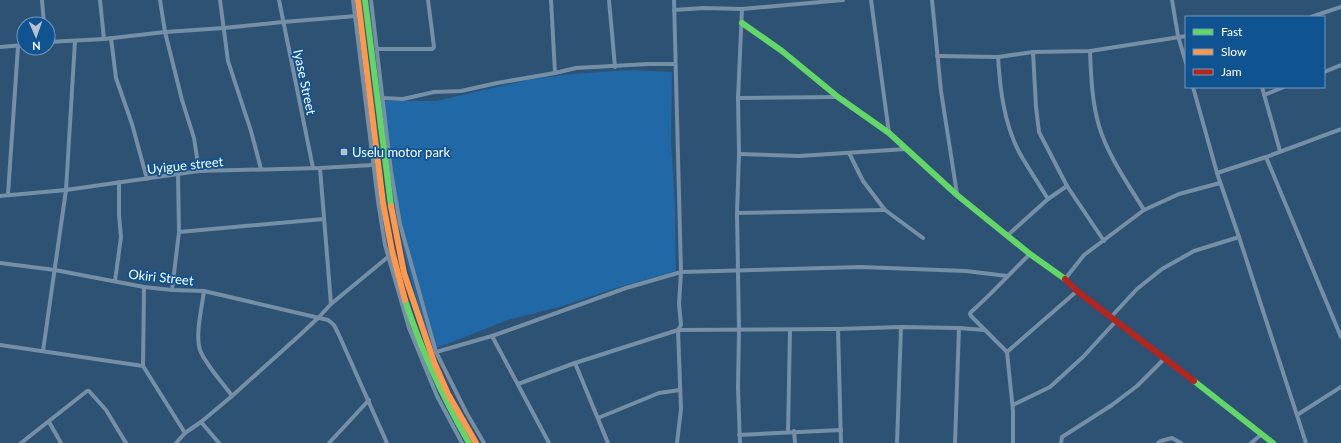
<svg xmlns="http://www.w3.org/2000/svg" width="1341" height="443" font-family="Lato,sans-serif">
<rect width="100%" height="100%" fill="#2d5274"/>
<path fill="#2068a6" d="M630 70 672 72 671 141 675 204 676 271 616 288 563 306 508 320 434 349 422 318 410 276 388 181 380 101H436L527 80 571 74Z"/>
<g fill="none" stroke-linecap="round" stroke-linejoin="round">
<g stroke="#758fa7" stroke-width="4">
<path d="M42 0 44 24"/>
<path d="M100 0 104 39"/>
<path d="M160 0 165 32 182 100 194 138 199 171"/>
<path d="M220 0 228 61 251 131 261 169"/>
<path d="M279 0 313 168"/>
<path d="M353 0 378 201 385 245 409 328 437 396 462 443"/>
<path d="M371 0 391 171 400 224 436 352 466 412 484 443"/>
<path d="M551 0 555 73"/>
<path d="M609 0 615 67"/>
<path d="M674 0 681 272 679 304 681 325 678 330 681 409 677 443"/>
<path d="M871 0 889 133"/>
<path d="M932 0 941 91 957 194"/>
<path d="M1172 0 1178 36 1186 63"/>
<path d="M674 10 704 8 742 9 843 0"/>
<path d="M1311 17 1341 7"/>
<path d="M111 38 116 78 132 124 147 179"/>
<path d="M48 42 104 39 165 32 224 28 283 22 356 16"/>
<path d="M0 47 24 45"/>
<path d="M377 49H432L434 47 428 0"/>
<path d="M1090 51C1091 76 1092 102 1099 126 1108 156 1128 184 1144 210"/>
<path d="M1033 52 1036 107 1039 132 1067 186 1104 241"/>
<path d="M937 56 998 57 1033 52 1090 51 1186 36"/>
<path d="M998 57C1000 89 1004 123 1019 152 1028 168 1039 184 1048 199L1067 186"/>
<path d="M1324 72 1341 65"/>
<path d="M1193 87 1217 173 1239 237 1306 443"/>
<path d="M1262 87 1280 151"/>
<path d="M1264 95 1284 87"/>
<path d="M383 98 403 99 434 92 461 91 497 83 555 73 576 68 648 64H675"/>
<path d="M738 98 837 97"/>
<path d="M849 153 863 181 885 210 923 238"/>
<path d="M739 154 799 156 906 149"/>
<path d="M1266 157 1341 337"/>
<path d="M320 168 331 304"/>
<path d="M1217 173 1266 157 1341 129"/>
<path d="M8 195 18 46"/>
<path d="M0 196 66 190 199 171 320 168 373 165"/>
<path d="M737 213 885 210"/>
<path d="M179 232 324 219"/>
<path d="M1008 235 1048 199"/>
<path d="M0 263 55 270 144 287 172 290 204 291 328 320 334 325 339 335 387 443"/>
<path d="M1065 279 1084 255 1144 210 1179 194 1220 183"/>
<path d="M115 281 121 237 119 215V182"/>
<path d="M144 287 143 366 185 433"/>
<path d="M172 290 179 232 178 174"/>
<path d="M204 291C202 307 195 335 200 350 205 364 223 383 232 396"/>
<path d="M1111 317 1137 289 1162 269 1194 251 1239 237"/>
<path d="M492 336 549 443"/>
<path d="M0 345 143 366"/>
<path d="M43 351 66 190 75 41"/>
<path d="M436 352 492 336 626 288 681 272 861 267 966 271 1007 276"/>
<path d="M1007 352 971 316 970 314 971 312C992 294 1010 273 1030 254"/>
<path d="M575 363 608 443"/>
<path d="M518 384 575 363 678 330 838 329"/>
<path d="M1013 405 1050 387 1083 357 1116 321"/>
<path d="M1297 415 1341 387"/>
<path d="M598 418 659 393 680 390"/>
<path d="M49 422 61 443"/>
<path d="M201 422 219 443"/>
<path d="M794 431 795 443"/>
<path d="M788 432 790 330"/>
<path d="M739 435 841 430"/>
<path d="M21 443 87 391H89L106 410 126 443"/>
<path d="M176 443 185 433 201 422 232 396 301 334 319 317 331 304 388 257"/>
<path d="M329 443 369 400"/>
<path d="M740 443 738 388 739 330 737 213 739 154 738 98 742 9"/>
<path d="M841 443 838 329 901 327 959 328"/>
<path d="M897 443 901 327"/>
<path d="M955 443 959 328 984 330"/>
<path d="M1013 443V411L1007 352 1077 291"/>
<path d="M1061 443 1062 437 1112 405 1137 386 1164 359"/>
<path d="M1158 443 1161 441 1172 438 1181 443"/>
<path d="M1251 443 1262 434"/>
</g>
<g stroke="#63d668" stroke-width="6">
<path d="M365 0 391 206"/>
<path d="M742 23 782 51 838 97 889 133 957 195 1030 254 1065 279"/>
<path d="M405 300C421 351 443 397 469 443"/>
<path d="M1194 381 1273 443"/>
</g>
<g stroke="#ff974d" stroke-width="6">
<path d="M358 0 383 203 392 251 405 300"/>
<path d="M391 206 404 273 434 362 448 394 476 443"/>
</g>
<path stroke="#b3261e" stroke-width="6" d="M1065 279 1077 291 1194 381"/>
</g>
<rect fill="#b6c2ce" stroke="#105391" stroke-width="1.5" x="340" y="148" width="8" height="8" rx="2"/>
<g text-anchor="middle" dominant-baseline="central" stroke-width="3.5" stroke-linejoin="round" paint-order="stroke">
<g font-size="13" fill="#fff" stroke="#105391">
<text transform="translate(305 82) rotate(78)">Iyase Street</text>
<text transform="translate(185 165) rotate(-6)">Uyigue street</text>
<text transform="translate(161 277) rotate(6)">Okiri Street</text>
</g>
<g font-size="13" fill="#fff" stroke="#105391" text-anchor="start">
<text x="352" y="152">Uselu motor park</text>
</g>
</g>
<rect x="1185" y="16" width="140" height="72" fill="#105391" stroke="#7098bd"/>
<rect x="1193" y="29" width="20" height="6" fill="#63d668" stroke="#7098bd"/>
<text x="1221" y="36" font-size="12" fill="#ffffff">Fast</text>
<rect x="1193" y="49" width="20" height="6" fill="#ff974d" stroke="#7098bd"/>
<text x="1221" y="56" font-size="12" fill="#ffffff">Slow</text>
<rect x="1193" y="69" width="20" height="6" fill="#b3261e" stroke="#7098bd"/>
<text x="1221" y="76" font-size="12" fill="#ffffff">Jam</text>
<g transform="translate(36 36) rotate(178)"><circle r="19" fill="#105391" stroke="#7098bd"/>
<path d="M0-3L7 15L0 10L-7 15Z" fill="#b6c2ce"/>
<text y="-6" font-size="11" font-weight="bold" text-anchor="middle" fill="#ffffff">N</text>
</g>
</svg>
